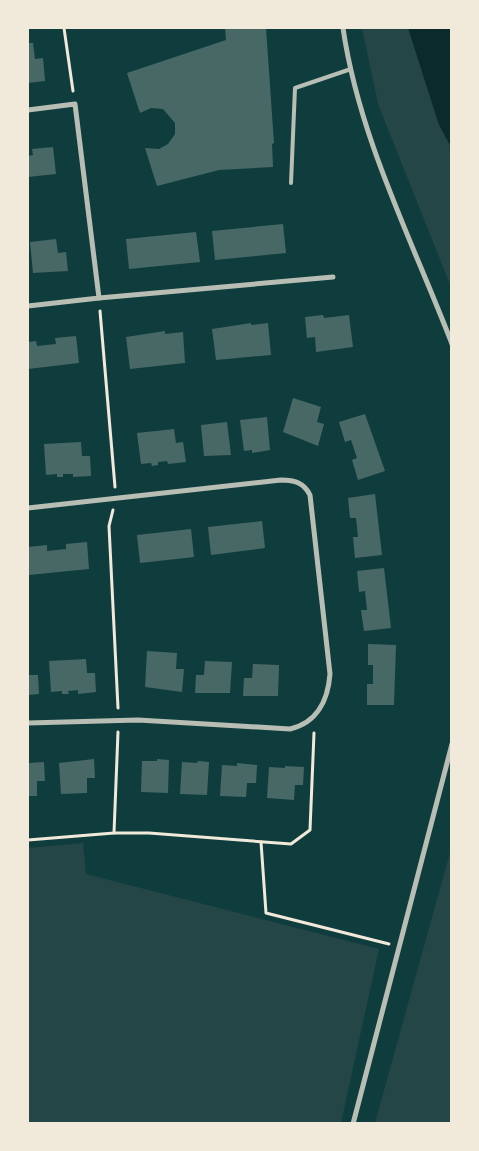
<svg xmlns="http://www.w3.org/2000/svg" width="479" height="1151" font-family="Figtree,sans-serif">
<rect width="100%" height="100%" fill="#0f3d3e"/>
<g fill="#244646">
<path d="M362 28H451V287L378 104Z"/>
<path d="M83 843 86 874 379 949 341 1123H28V848Z"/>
<path d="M451 849V1123H375Z"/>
</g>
<path fill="#0a2a2b" d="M408 28H451V147L439 125Z"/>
<g fill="#486865">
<path d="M225 28H266L274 143 272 144 273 167 219 170 157 186 145 148 159 149 168 144 175 134V123L163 109 151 108 140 113 127 73 226 40Z"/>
<path d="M28 43H33L35 59 43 58 45 81 28 83Z"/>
<path d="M53 147 56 174 28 177V156L33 155 32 149Z"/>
<path d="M283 224 286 253 215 260 212 231Z"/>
<path d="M196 232 200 262 129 269 126 239Z"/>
<path d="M56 239 58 253 66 252 68 271 33 273 30 242Z"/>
<path d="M323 315 324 318 349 315 353 347 316 352 315 337 307 338 305 317Z"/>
<path d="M251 323V325L268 323 271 355 216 360 212 329Z"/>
<path d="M165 331V334L183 332 185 363 130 369 126 337Z"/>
<path d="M76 336 79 363 28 369V342L36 341 37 346 46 345 56 344 55 338Z"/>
<path d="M293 398 321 407 317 422 324 424 318 446 283 432Z"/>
<path d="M365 414 385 471 358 480 352 460 357 458 351 440 345 442 339 422Z"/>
<path d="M267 417 270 450 252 453V450L244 451 240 420Z"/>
<path d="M227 422 231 455 204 456 201 425Z"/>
<path d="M174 429 176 443 183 442 186 462 168 464 167 461 158 462V465L152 466 151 463 141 464 137 433Z"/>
<path d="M81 442 82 456H90L91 476 73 477V474H63V477H57V474L46 475 44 444Z"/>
<path d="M375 494 382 555 355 558 353 537H358L357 527 356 518H350L348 498Z"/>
<path d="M262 521 265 548 211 555 208 527Z"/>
<path d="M191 529 194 557 140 563 137 535Z"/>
<path d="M87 542 89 569 29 575 28 547 47 545V551L66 549V544Z"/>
<path d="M384 568 391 628 364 631 361 610H367L365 591 359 592 357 571Z"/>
<path d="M368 644 396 645 394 705H367V684H373V665H368Z"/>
<path d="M147 651 177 653 176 669H184L182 692 145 687Z"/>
<path d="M86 659 87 673H95L96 692 78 694V690L68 691 69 694H62V691L51 692 49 661Z"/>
<path d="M205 661 232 662 230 693H195L196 675H204Z"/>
<path d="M253 664 279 665 278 696H243L244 678H252Z"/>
<path d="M28 675H38L39 694 28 695Z"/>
<path d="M94 759 95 778H87V793L61 794 59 763Z"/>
<path d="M157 759 169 760 168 793 141 792 142 761H157Z"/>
<path d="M198 761 209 762 207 795 180 794 182 762 197 763Z"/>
<path d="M44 762 45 781H37V796H28V763Z"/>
<path d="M237 763 257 765 256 783H247L246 797 220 796 222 765 237 766Z"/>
<path d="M285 766 304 767 303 785H295L294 800 267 798 269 767 285 768Z"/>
</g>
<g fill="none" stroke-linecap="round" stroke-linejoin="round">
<g stroke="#f1e9da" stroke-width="3">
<path d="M64 28 73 91"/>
<path d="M100 311 115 487"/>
<path d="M113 510 109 526 118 708"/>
<path d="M114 833 118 732"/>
<path d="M28 840 114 833H149L291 844 310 830 314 733"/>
<path d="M261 842 266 913 389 944"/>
</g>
<path stroke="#b8beb3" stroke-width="4" d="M291 183 295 88 351 69"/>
<g stroke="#b8beb3" stroke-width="5">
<path d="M343 28C359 138 412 240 452 344"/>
<path d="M28 110 75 104 99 298 28 306"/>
<path d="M99 298 333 277"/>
<path d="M28 508 281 480C295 480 304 483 310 495L330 674C328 700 317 723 290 729L138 720 28 723"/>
<path d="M353 1124 452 744"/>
</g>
</g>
<rect width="479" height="1151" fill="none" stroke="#f1e9da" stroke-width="58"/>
</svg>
